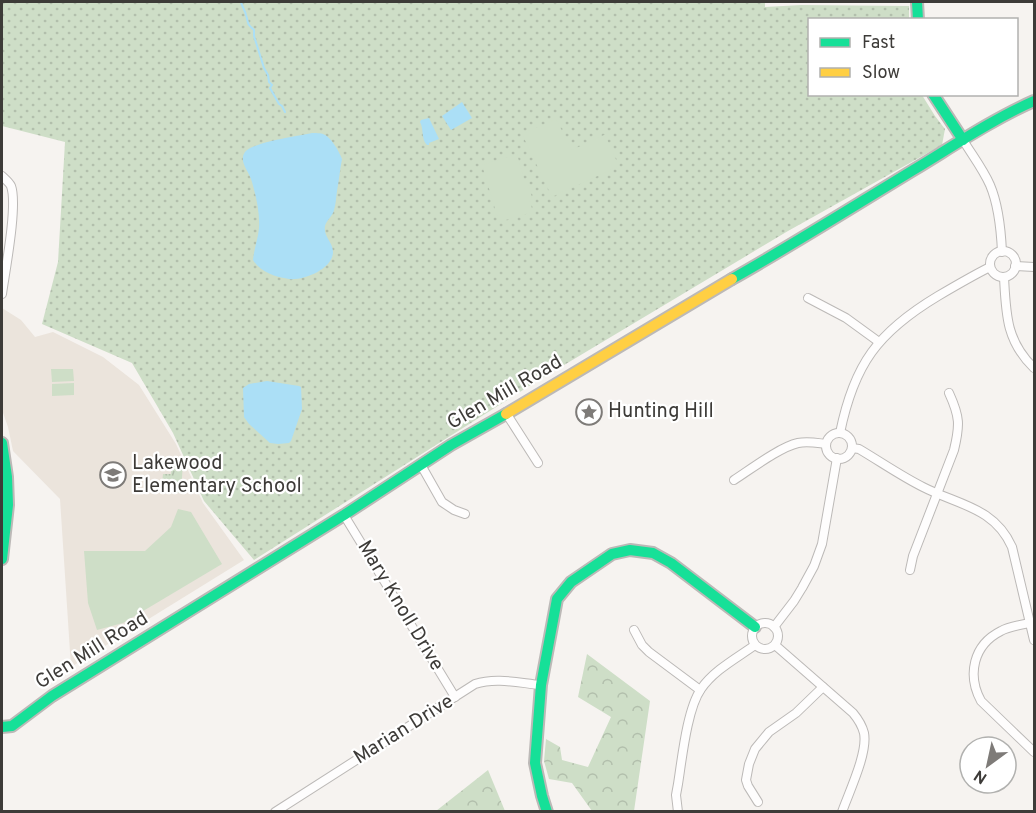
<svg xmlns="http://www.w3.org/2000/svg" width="1036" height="813" font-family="Overpass,sans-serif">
<defs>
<pattern id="grass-dots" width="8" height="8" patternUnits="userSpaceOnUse" patternTransform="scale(1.5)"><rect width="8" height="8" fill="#cedec7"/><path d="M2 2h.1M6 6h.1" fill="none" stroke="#b2bfac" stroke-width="1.8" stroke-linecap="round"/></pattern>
<pattern id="forest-crowns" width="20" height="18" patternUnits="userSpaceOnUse" patternTransform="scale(1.5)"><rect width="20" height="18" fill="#cedec7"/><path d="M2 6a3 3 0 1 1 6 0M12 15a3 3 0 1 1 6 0" fill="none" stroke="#b2bfac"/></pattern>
<pattern id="park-tufts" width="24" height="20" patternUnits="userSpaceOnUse" patternTransform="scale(1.5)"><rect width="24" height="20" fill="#cedec7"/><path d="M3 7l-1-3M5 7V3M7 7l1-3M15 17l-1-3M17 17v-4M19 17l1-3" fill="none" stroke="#b2bfac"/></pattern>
</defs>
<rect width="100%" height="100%" fill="#f6f3f0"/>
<path fill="#ebe4dc" d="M2 308 21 320 35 337 53 332 103 357 139 385 176 444 203 503 244 560 71 667 60 499 13 451 8 427 2 410Z"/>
<path fill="url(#grass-dots)" d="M2 2H765V7L801 5 909 6V19L810 20V94L922 95 935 116 945 129 942 145 788 231 534 383 254 560 204 501 173 433 132 363 42 324 58 262 65 142 2 126Z"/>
<g fill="url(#forest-crowns)">
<path d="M587 654 650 701 634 811H592L572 783 549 779 544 761 546 739 560 747 562 760 588 767 611 717 578 697Z"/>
<path d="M488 770 505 811H436Z"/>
</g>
<path fill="url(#park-tufts)" d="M172 461 183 462 181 493 161 492 163 474H171Z"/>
<g fill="#cedec7">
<path d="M554 120 557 121 572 150 604 135H605L618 164 617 167 554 196 551 195 523 136 524 133Z"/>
<path d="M517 154 525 183 527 182 532 197 529 198 533 212 499 222 482 165Z"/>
<path d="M51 369H73L74 381 52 382Z"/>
<path d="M74 383V395L52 396V384Z"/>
<path d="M178 509 191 512 222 564 123 623 97 630 88 603 84 551H145L171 527Z"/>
</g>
<g fill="#abdff6">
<path d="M462 102 472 118 451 130 442 116Z"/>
<path d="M429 118 439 139 429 143V145H427C421 140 424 129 420 122L421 120Z"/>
<path d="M312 133C314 133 322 133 323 134 331 137 339 151 342 159 340 169 339 180 337 191 336 197 336 204 334 210 333 216 327 219 325 226 323 236 333 242 333 252 333 269 303 281 289 279 275 277 260 272 253 260 254 249 258 239 259 228 260 213 256 196 252 182 250 172 238 162 245 152 253 142 299 136 312 133Z"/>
<path d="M267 381 299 386 301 387 302 409 291 441 289 443 278 444 270 443 249 424 244 417 243 388 249 384Z"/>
</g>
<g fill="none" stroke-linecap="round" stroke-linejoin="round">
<path stroke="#abdff6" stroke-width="2" d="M241 2C242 7 245 10 246 15 249 24 246 23 254 30V36L264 68 268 75 269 82 272 85 270 88 279 104 282 106 285 112"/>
<g stroke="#bcb9b7" stroke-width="10">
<g id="street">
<path d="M963 140C972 155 983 169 990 185 999 206 1001 230 1002 252"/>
<path d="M2 176C5 179 9 182 11 186 18 205 5 272 2 294"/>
<circle cx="1003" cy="264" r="13"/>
<path d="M1015 266 1034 267"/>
<path d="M1004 277C1006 314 1006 341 1034 368"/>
<path d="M808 298 846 318 879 342"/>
<path d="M506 413 538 463"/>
<path d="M840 433C854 364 878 332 938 296 955 286 972 276 990 267"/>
<circle cx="839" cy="446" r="13"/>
<path d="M852 448 859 449C881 462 901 476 923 487 958 505 994 507 1012 547L1034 640"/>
<path d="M421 465 442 502 454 510 465 514"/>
<path d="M734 480C751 469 780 447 798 443 808 441 817 443 826 444"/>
<path d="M344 515 455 697"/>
<path d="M910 570 913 556 954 450C960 425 960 417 949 393"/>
<path d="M1033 622C1023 625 1010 626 1001 631 973 645 967 675 981 701L1034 752"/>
<circle cx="765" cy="636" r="13"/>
<path d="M774 627 794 601 802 588 814 566 822 544 837 458"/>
<path d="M634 630 642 645 649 652 700 690"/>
<path d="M775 645 853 713C858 719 862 725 864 733 868 753 849 792 842 812"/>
<path d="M758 802 748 786 746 780 749 764 755 749 769 732 796 713 823 687"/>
<path d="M275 812 475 684C496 677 519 683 541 685"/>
<path d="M678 812 676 795 678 784C682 759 687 709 701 689 714 670 737 658 755 645"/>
</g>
</g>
<g stroke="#bcb9b7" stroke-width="14">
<g id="fast">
<path d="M917 2 918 20"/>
<path d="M933 94 963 140"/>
<path d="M732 279C794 244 854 206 915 169 953 146 993 119 1034 101"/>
<path d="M2 443 7 477 8 505 2 559"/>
<path d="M2 727 12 726 52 696 344 515 451 445 506 414"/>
<path d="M547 812 542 796 535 763 541 685 557 599 571 582 612 554 630 550 653 553 671 563 755 627"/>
</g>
</g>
<g stroke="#bcb9b7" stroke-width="14">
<path id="slow" d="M506 414 732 279"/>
</g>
<use href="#street" stroke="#fefdfd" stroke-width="8"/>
<use href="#fast" stroke="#16e098" stroke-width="10"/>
<use href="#slow" stroke="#ffcf43" stroke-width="10"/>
</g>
<defs>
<g id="sight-ring" transform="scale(1.35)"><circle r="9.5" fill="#fff" stroke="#7e7b78" stroke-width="1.5"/><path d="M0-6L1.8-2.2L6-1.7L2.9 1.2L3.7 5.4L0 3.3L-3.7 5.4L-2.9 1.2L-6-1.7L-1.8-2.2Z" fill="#7e7b78"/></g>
<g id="school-ring" transform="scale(1.35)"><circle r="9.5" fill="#fff" stroke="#7e7b78" stroke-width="1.5"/><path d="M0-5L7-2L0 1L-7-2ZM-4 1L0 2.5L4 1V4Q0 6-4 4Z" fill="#7e7b78"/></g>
</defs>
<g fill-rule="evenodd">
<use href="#sight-ring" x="589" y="412"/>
<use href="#school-ring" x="113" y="475"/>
</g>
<g text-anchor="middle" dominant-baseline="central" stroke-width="4.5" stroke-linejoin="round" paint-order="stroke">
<g font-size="20" fill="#3d3b38" stroke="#fff">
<text transform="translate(505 393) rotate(-30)">Glen Mill Road</text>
<text transform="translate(400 606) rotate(59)">Mary Knoll Drive</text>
<text transform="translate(92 651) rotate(-32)">Glen Mill Road</text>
<text transform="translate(404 730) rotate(-32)">Marian Drive</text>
</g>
<g font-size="20" fill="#3d3b38" stroke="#fff" text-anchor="start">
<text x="608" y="412">Hunting Hill</text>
<text x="132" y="464">Lakewood<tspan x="132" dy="23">Elementary School</tspan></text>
</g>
</g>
<rect width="1036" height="813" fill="none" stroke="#3d3b38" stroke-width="6"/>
<rect x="808" y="18" width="210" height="78" fill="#ffffff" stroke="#b1b1af" stroke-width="1.5"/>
<rect x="820" y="38" width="30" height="9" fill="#16e098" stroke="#b1b1af" stroke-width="1.5"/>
<text x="862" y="48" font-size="18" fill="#3d3b38">Fast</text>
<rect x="820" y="68" width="30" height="9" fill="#ffcf43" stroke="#b1b1af" stroke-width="1.5"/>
<text x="862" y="78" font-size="18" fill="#3d3b38">Slow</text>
<g transform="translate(988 765) rotate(213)"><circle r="28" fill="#ffffff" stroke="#b1b1af" stroke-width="1.5"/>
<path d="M0-4.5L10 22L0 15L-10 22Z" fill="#7e7b78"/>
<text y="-9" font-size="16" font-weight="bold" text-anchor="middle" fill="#3d3b38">N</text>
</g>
</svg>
